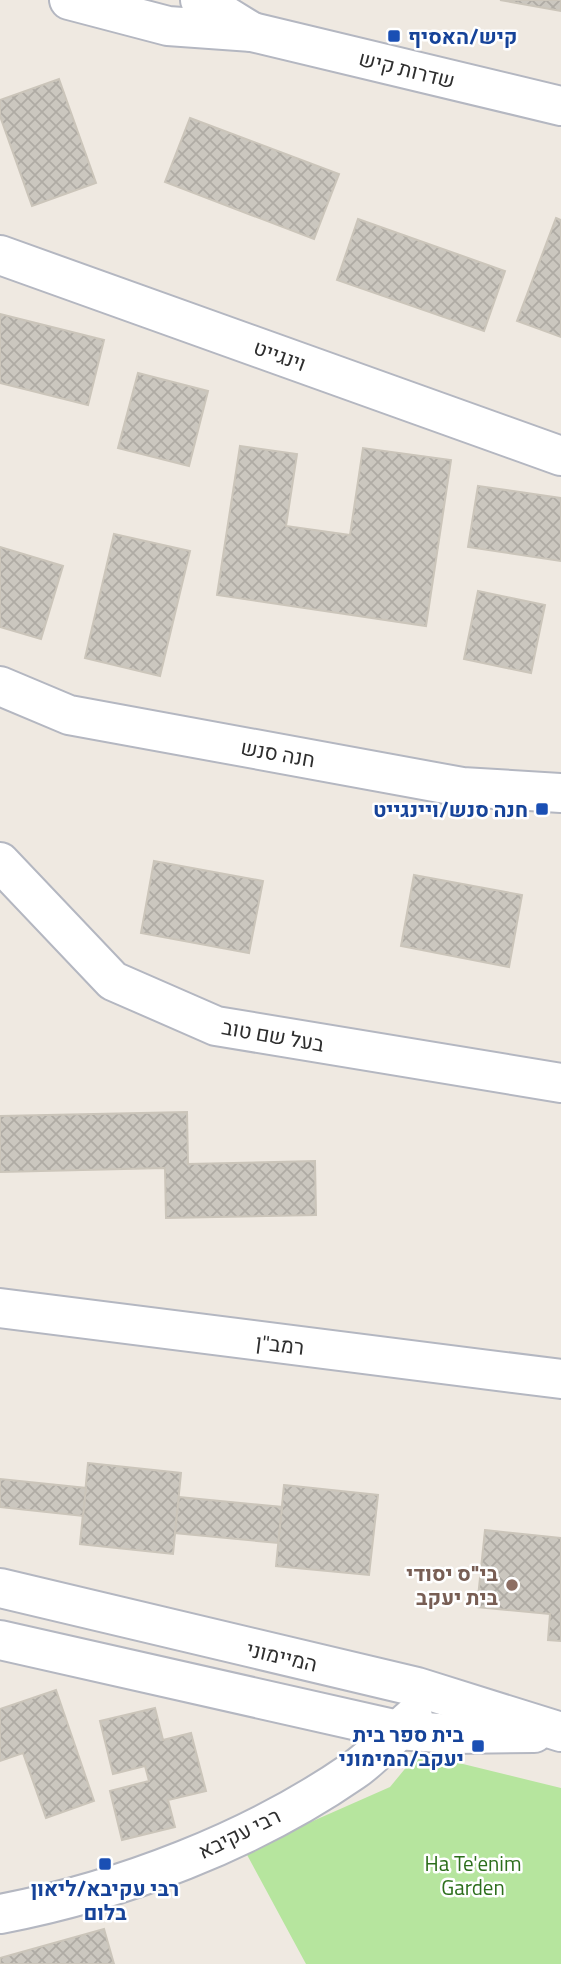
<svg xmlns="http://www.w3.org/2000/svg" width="561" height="1964" font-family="'Titillium Web',Heebo,sans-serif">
<defs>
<pattern id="building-cross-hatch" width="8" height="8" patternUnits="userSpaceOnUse" patternTransform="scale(1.75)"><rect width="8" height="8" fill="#cbc7bf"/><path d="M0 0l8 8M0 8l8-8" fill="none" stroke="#afaba4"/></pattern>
</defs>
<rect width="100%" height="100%" fill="#efe9e1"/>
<path fill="#b6e59e" d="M418 1753 561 1788V1964H306L245 1851 390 1787Z"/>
<g fill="url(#building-cross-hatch)" stroke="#cbc5ba" stroke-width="2">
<path d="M500 0H561V11Z"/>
<path d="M59 79 96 183 32 206 0 116V100Z"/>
<path d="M190 118 339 174 314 239 165 182Z"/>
<path d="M556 218 561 220V337L517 321Z"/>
<path d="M358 219 505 271 484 331 337 280Z"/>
<path d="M0 314 104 340 88 405 0 383Z"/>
<path d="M138 373 208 391 189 466 118 448Z"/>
<path d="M240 446 297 454 286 526 350 535 363 448 451 460 426 626 217 595Z"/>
<path d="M478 486 561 498V561L468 547Z"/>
<path d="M114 534 190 551 160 676 85 658Z"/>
<path d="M0 547 63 566 41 639 0 627Z"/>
<path d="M478 591 545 605 531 673 464 659Z"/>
<path d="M154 861 263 881 249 953 141 933Z"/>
<path d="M414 875 522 895 509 967 401 946Z"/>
<path d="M187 1112 188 1164 315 1161 316 1215 166 1218 165 1168 0 1172V1116Z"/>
<path d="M88 1463 181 1473 173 1554 80 1544Z"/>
<path d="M0 1479 86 1488 83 1516 0 1507Z"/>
<path d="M284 1485 378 1495 369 1575 276 1566Z"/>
<path d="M179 1497 282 1507 278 1543 175 1533Z"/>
<path d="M485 1530 561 1538V1641L548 1640 550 1614 477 1607Z"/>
<path d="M56 1690 94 1801 46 1818 23 1753 0 1761V1709Z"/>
<path d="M155 1708 163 1740 191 1733 206 1791 168 1800 175 1827 122 1840 110 1791 149 1781 145 1766 113 1774 100 1721Z"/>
<path d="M104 1929 114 1964H0V1958Z"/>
</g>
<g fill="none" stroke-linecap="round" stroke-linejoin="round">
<g stroke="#b4b7c1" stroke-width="42">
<g id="minor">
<path d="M69 0 168 26 252 32 561 106"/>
<path d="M200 0 252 32"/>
<path d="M0 255 561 456"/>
<path d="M0 686 69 715 462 787 561 793"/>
<path d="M0 862 113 981 216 1026 561 1083"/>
<path d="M0 1308 561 1379"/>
<path d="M0 1588 417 1687 561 1732"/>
<path d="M0 1640 398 1730 451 1734 534 1733"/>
<path d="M0 1914C121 1891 252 1841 353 1771 375 1756 393 1734 413 1717"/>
</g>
</g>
<use href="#minor" stroke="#fff" stroke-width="38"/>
</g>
<g fill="#1a4fb4" stroke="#fff" stroke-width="2.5">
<rect x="387" y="29" width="14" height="14" rx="3.5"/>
<rect x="535" y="802" width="14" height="14" rx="3.5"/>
<rect x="471" y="1739" width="14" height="14" rx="3.5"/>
<rect x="98" y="1857" width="14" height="14" rx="3.5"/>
</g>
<circle fill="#8d6e63" stroke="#fff" stroke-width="2.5" cx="512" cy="1585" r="7"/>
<g text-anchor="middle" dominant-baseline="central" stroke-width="5" stroke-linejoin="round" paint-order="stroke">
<g font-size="21" font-weight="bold" fill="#164399" stroke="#fff" text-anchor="end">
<text x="408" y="36" text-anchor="start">קיש/האסיף</text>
<text x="528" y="809">חנה סנש/ויינגייט</text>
<text x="464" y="1734">בית ספר בית<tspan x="464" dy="24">יעקב/המימוני</tspan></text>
<text x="105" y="1888" text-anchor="middle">רבי עקיבא/ליאון<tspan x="105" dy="24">בלום</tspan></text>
</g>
<g font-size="21" fill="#2e2e2e" stroke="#fff">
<text transform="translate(407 69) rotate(14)">שדרות קיש</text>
<text transform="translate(280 355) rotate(20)">וינגייט</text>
<text transform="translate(278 753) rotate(10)">חנה סנש</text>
<text transform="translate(273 1035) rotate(10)">בעל שם טוב</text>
<text transform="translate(280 1344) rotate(7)">רמב"ן</text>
<text transform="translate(282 1656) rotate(13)">המיימוני</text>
<text transform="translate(239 1833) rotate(-26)">רבי עקיבא</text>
</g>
<g font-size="21" font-weight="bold" fill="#785e54" stroke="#fff" text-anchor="end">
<text x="498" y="1573">בי"ס יסודי<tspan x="498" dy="24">בית יעקב</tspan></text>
</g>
<g font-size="21" fill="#2c6e1b" stroke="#fff">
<text x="473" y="1863">Ha Te'enim<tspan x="473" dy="24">Garden</tspan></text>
</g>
</g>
</svg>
